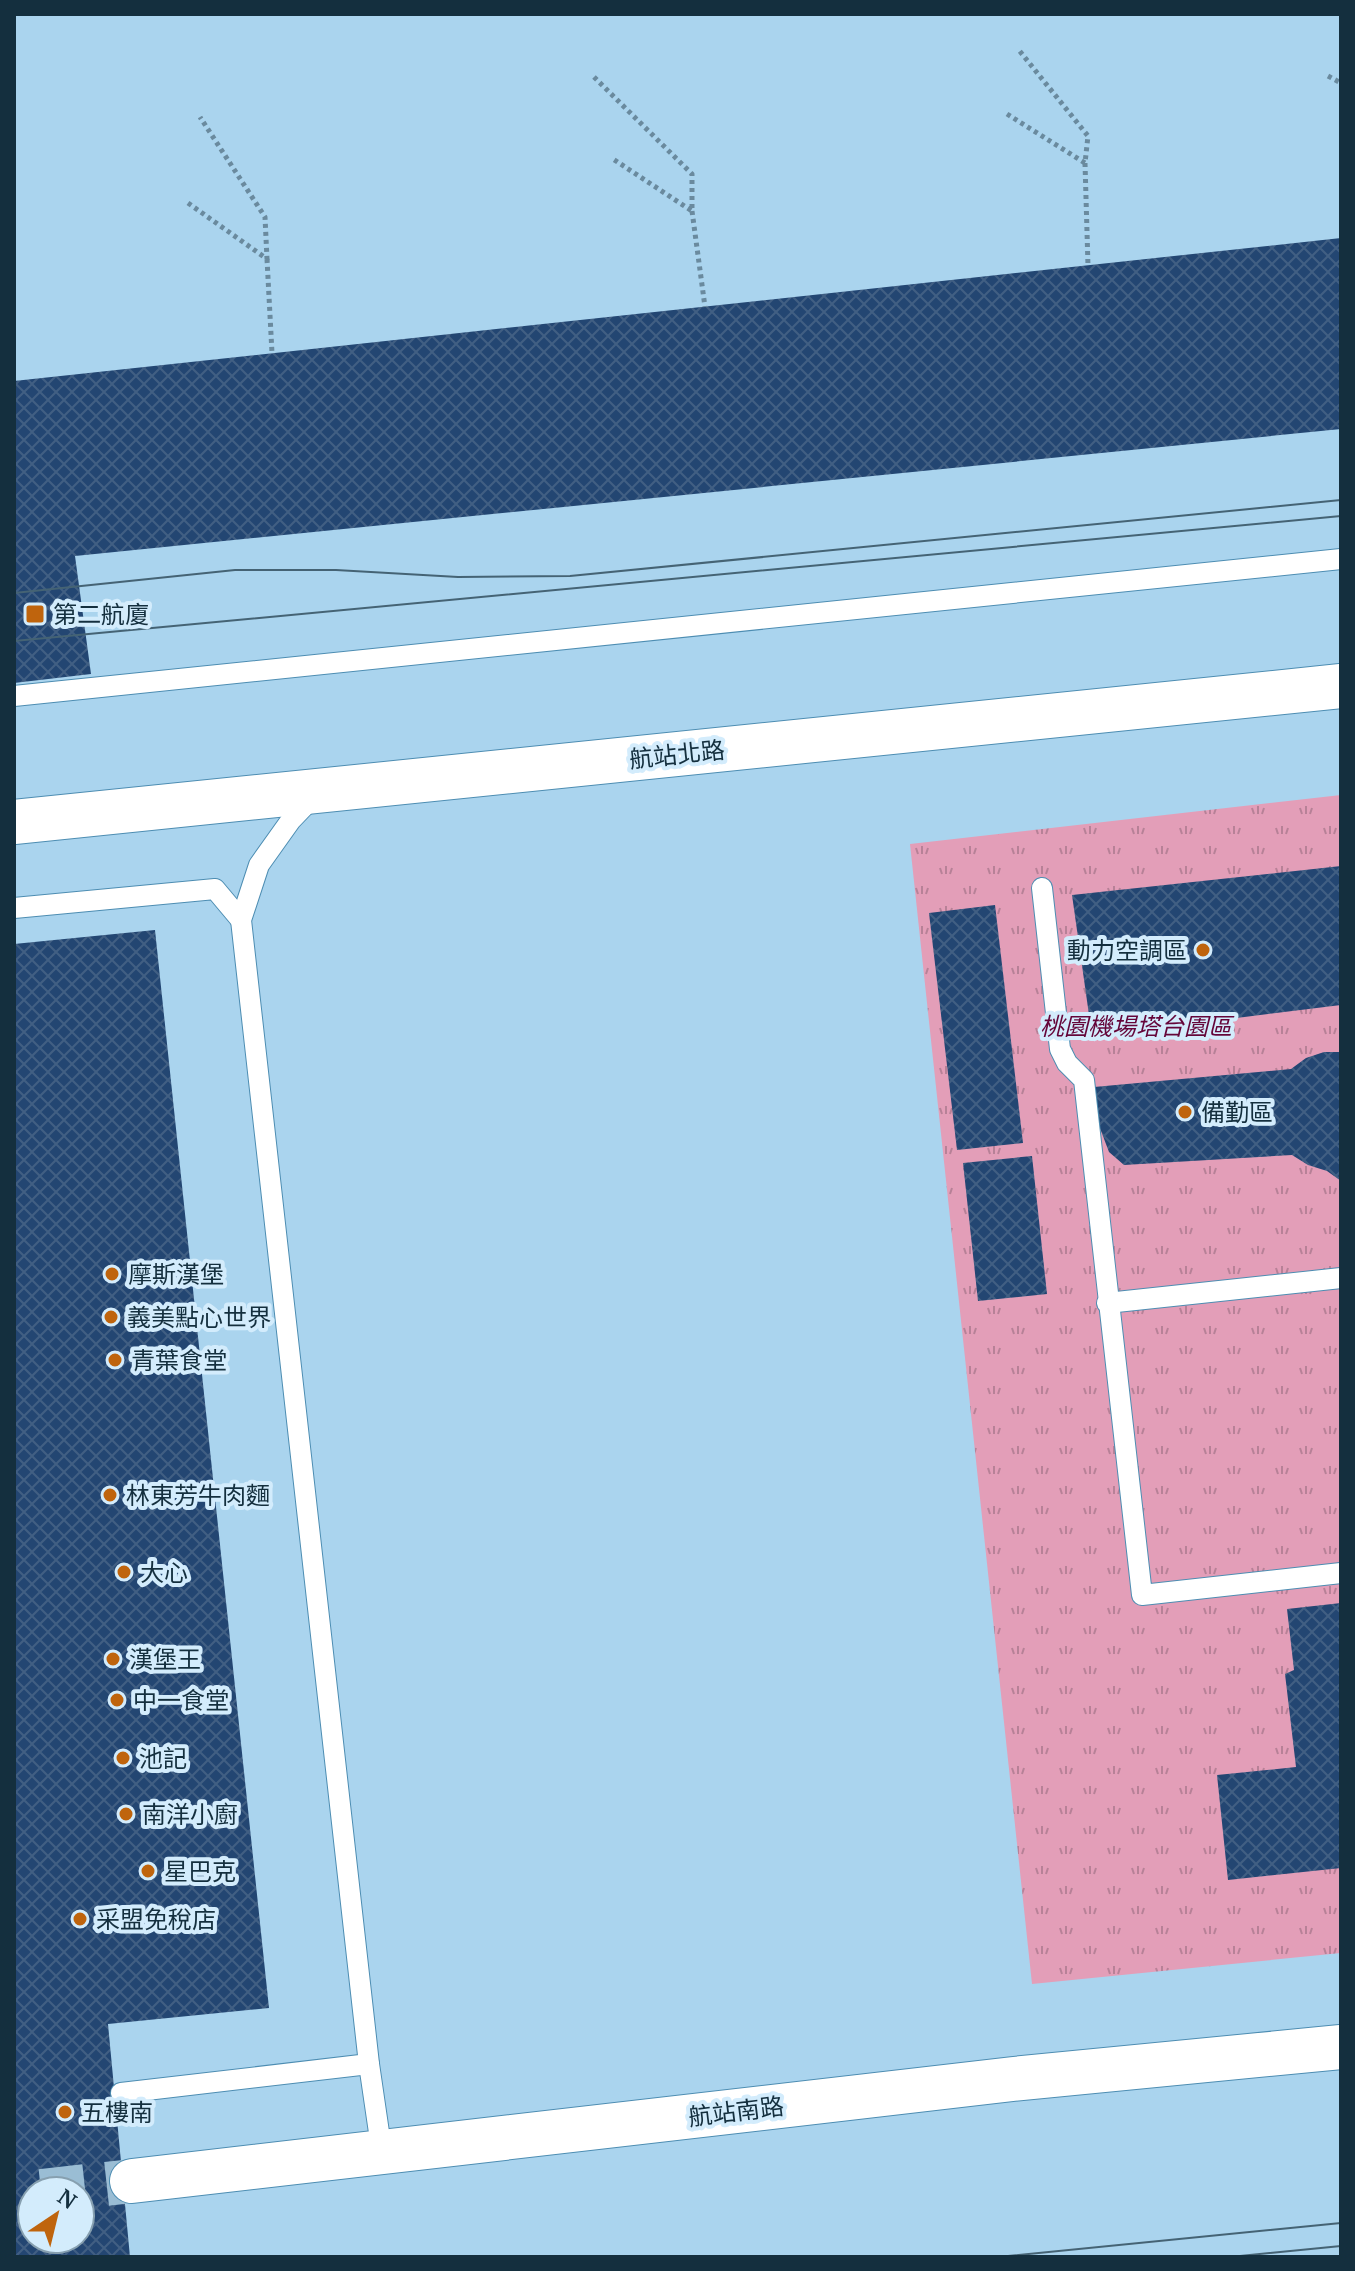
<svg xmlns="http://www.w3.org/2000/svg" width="1355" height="2271" font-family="'PT Serif','Noto Sans TC',serif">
<defs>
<pattern id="grass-tufts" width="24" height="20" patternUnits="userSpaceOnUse" patternTransform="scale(2)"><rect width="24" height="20" fill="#e39eb8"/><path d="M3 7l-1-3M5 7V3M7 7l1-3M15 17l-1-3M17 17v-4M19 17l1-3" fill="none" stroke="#b78197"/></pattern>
<pattern id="building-cross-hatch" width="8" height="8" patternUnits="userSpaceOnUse" patternTransform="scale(2)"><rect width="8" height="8" fill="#234672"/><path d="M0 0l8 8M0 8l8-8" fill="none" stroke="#415f83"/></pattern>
</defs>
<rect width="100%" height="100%" fill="#bbe1f9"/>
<path fill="#aad4ee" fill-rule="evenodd" d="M14 14H1341V2257H14ZM32 2191H80V2239H32Z"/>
<path fill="url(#grass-tufts)" d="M1341 795V1953L1032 1984 910 844Z"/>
<g fill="url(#building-cross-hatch)" fill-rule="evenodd">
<path d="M1341 238V429L75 556 91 674 14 683V381Z"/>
<path d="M1341 866V1005L1092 1036 1072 895Z"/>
<path d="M995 905 1023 1143 957 1150 929 913Z"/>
<path d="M155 930 269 2008 108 2024 130 2257H14V944ZM32 2191H80V2239H32Z"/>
<path d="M1324 1052H1341V1181L1327 1171 1308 1165 1292 1155 1124 1165 1109 1152 1098 1123 1094 1087 1291 1069 1306 1058Z"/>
<path d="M1032 1156 1047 1294 978 1301 963 1163Z"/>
<path d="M1341 1603V1868L1228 1880 1217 1775 1296 1767 1285 1674 1294 1670 1287 1609Z"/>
</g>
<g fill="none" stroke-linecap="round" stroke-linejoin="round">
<path stroke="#9abdd4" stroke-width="44" stroke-dasharray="44 22" stroke-linecap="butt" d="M41 2191 132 2181"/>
<g stroke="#4d8db2" stroke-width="22">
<g id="lane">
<path d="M14 696 1341 559"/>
<path d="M314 796 291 820 259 865 241 920 369 2064 382 2153"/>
<path d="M1042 888 1060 1049 1067 1063 1084 1080 1142 1595 1341 1573"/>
<path d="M14 908 215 889 241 920"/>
<path d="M1107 1303 1341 1278"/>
<path d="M121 2093 369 2064"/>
</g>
</g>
<g stroke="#4d8db2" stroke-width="46">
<g id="secondary">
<path d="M14 822 1341 686"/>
<path d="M132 2181 1013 2079 1341 2047"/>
</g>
</g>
<g stroke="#6a8a9e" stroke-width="5" stroke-dasharray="4 4" stroke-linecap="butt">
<path d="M1328 76 1341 83"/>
<path d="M594 77 692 174V211L613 159"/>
<path d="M1007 114 1085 163 1088 136 1018 49"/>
<path d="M1085 163 1088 266"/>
<path d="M188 203 267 259 265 217 200 117"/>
<path d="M692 211 705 307"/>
<path d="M267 259 272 353"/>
</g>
<use href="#lane" stroke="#fff" stroke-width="20"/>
<use href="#secondary" stroke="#fff" stroke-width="44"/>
<g stroke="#456374" stroke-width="2">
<path d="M14 593 235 570H336L458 577 570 576 1341 500"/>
<path d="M14 641 1341 516"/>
<path d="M998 2257 1341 2223"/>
<path d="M1230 2257 1341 2246"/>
</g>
</g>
<g fill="#bf640d" stroke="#d3ecfc" stroke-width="3">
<rect x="25" y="604" width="20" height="20" rx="4"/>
<circle cx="1203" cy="950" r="8"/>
<circle cx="1185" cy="1112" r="8"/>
<circle cx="112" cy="1274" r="8"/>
<circle cx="111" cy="1317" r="8"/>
<circle cx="115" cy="1360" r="8"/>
<circle cx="110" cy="1495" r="8"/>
<circle cx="124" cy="1572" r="8"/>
<circle cx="113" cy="1659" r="8"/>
<circle cx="117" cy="1700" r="8"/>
<circle cx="123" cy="1758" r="8"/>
<circle cx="126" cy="1814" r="8"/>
<circle cx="148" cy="1871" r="8"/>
<circle cx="80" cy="1919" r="8"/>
<circle cx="65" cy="2112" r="8"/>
</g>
<g text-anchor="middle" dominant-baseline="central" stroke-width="8" stroke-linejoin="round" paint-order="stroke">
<g font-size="24" fill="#142f3e" stroke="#d3ecfc" text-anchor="start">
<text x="53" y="614">第二航廈</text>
<text x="1187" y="950" text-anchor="end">動力空調區</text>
<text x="1201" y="1112">備勤區</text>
<text x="128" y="1274">摩斯漢堡</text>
<text x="127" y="1317">義美點心世界</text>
<text x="131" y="1360">青葉食堂</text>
<text x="126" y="1495">林東芳牛肉麵</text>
<text x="140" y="1572">大心</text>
<text x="129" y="1659">漢堡王</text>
<text x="133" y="1700">中一食堂</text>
<text x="139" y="1758">池記</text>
<text x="142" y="1814">南洋小廚</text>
<text x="164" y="1871">星巴克</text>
<text x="96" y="1919">采盟免稅店</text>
<text x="81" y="2112">五樓南</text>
</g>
<g font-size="24" fill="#142f3e" stroke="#d3ecfc">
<text transform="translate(677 754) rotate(-6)">航站北路</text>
<text transform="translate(736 2111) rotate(-7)">航站南路</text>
</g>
<g font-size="24" font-style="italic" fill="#640539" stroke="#d3ecfc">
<text x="1136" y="1026">桃園機場塔台園區</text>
</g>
</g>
<rect width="1355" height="2271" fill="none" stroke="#142f3e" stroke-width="32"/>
<g transform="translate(56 2215) rotate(35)"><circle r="38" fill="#d3ecfc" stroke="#87a0b0" stroke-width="2"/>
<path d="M0-6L14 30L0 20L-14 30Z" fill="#bf640d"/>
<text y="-12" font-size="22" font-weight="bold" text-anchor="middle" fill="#142f3e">N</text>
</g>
</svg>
